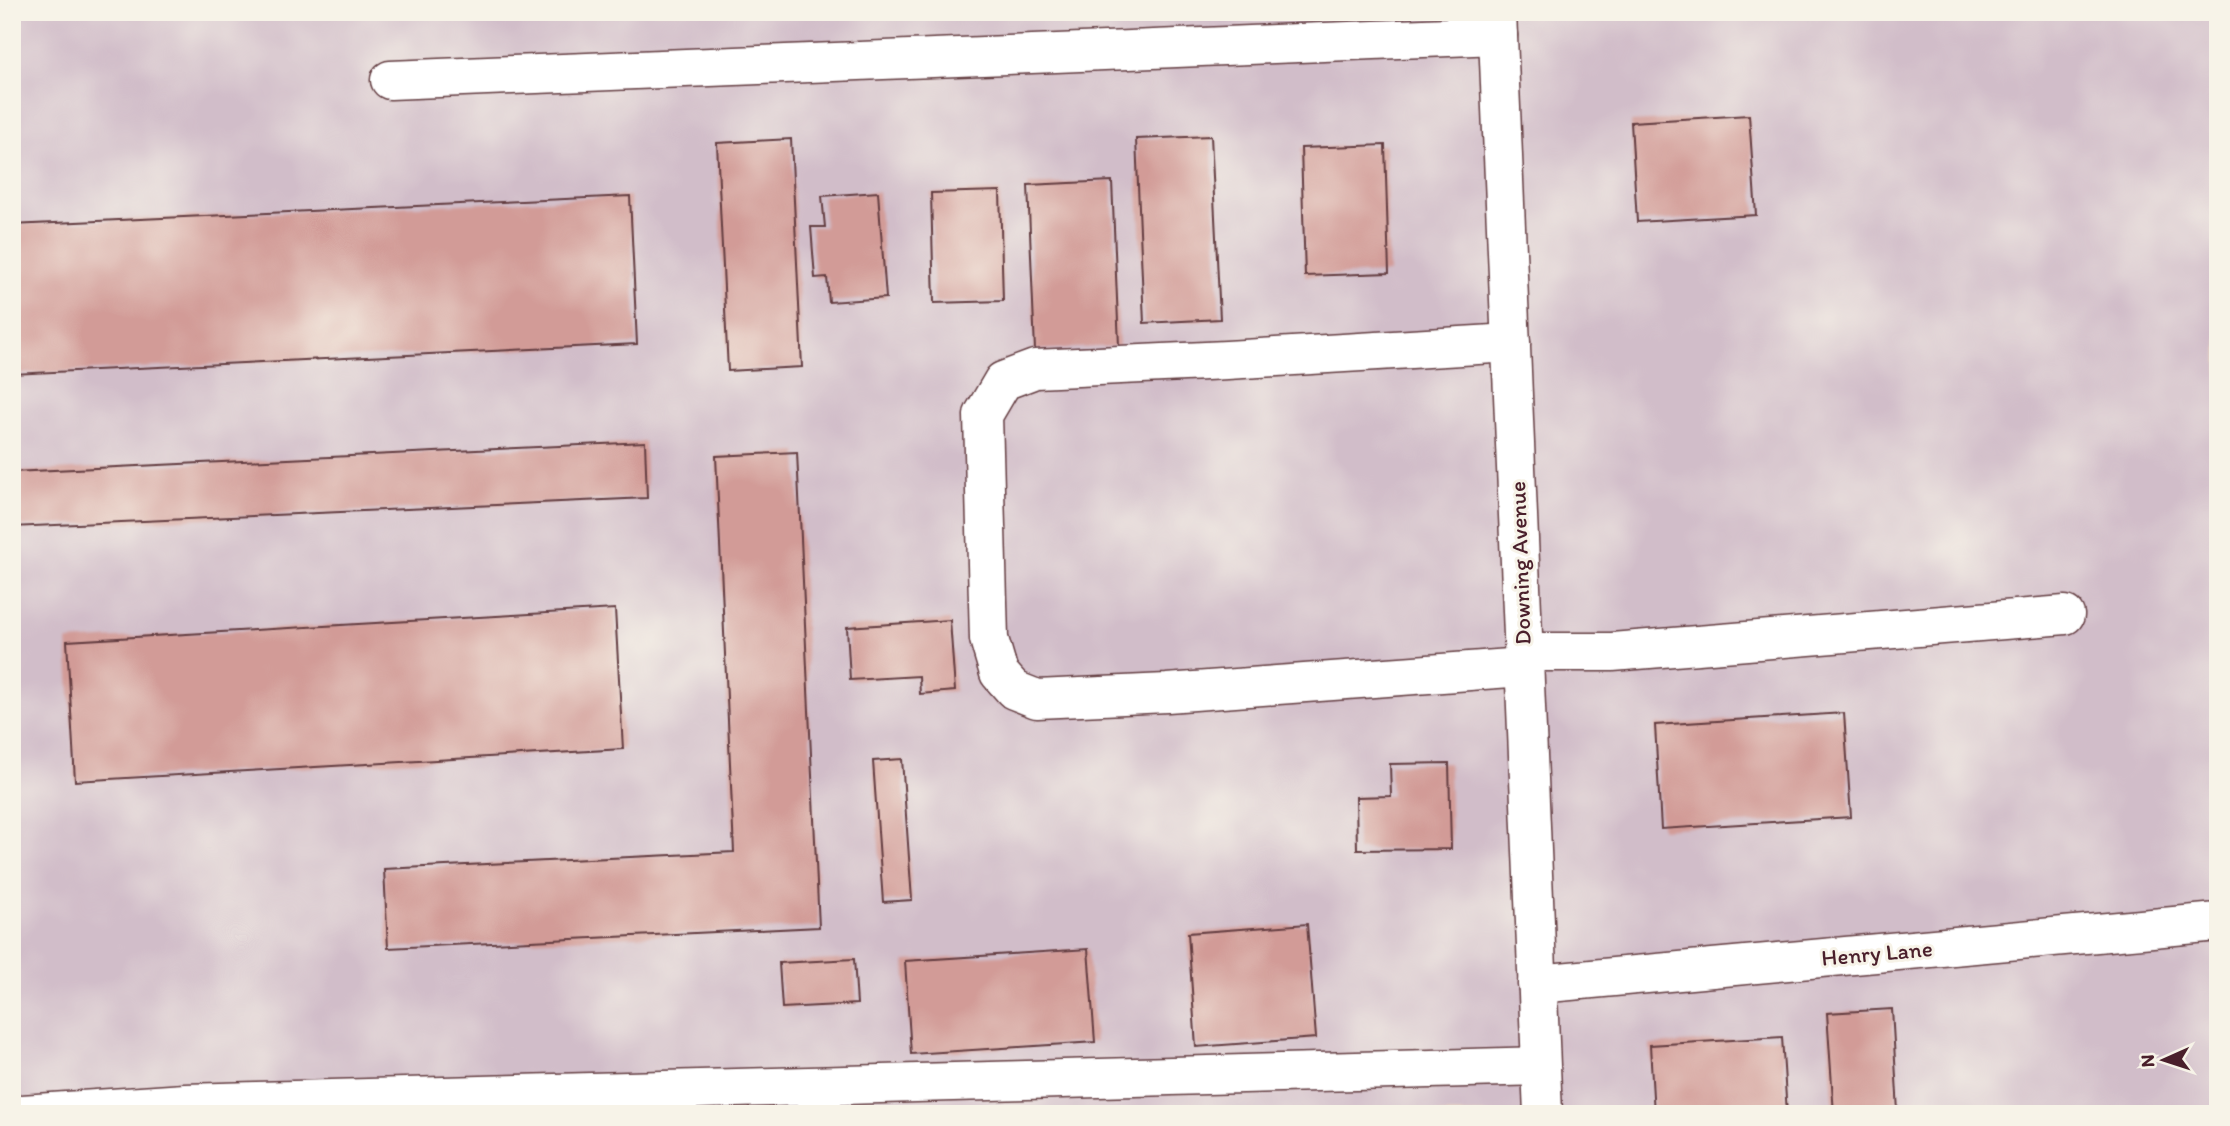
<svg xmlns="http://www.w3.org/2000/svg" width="2230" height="1126" font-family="Itim,sans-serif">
<rect width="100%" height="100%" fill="#f7f3e8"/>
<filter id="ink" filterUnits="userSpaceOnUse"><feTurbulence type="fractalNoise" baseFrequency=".0143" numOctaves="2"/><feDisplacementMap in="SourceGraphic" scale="14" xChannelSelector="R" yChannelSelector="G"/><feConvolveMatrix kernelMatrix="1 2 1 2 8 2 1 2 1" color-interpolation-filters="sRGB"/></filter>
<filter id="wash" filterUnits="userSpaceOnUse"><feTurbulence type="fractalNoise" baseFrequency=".00686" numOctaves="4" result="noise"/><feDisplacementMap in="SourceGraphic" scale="28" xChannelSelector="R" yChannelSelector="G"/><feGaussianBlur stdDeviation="1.57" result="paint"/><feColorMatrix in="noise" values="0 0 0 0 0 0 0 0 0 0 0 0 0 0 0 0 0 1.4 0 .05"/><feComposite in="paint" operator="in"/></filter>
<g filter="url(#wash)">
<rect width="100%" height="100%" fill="#f2ddbf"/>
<rect fill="#d1bdc9" x="12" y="12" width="2206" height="1102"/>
<g id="blocks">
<g fill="#d29b97">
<path d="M1749 115 1756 215 1637 222 1631 122Z"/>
<path d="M1211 136 1220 319 1144 323 1136 139Z"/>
<path d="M791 139 802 367 728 371 717 143Z"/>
<path d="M1385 145 1389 273 1305 276 1301 148Z"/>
<path d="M1112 181 1119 346 1035 350 1028 185Z"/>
<path d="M1000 191 1003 301 934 303 931 193Z"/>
<path d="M878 192 886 298 829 302 827 277 815 278 811 227H825L822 196Z"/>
<path d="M630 196 637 344 12 374V225Z"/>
<path d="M645 442 647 498 12 527V472Z"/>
<path d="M797 452 819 927 388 948 384 869 734 852 716 456Z"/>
<path d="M615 609 623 749 75 781 67 641Z"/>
<path d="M950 620 955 691 920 694 919 676 850 680 847 627Z"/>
<path d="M1844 713 1851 817 1661 829 1655 725Z"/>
<path d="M902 759 912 900 883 902 873 761Z"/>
<path d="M1449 763 1451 849 1357 850 1356 797 1391 796 1390 764Z"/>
<path d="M1307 924 1316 1038 1196 1047 1188 933Z"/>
<path d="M1088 949 1095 1042 911 1054 905 961Z"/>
<path d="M854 959 857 1004 782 1008 779 963Z"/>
<path d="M1892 1009 1898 1112 1834 1114 1827 1013Z"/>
<path d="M1782 1037 1787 1114H1654L1650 1045Z"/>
</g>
</g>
</g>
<g filter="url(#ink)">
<use href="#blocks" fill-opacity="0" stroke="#633c41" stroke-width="2"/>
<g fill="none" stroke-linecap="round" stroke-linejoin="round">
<g stroke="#633c41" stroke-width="41">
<g id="minor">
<path d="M1497 12 1543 1114"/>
<path d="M390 80 1498 35"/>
<path d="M1511 343 1227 360 1035 369 1003 381 983 415 989 639 999 673 1014 690 1037 699 1167 693 1524 667"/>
<path d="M1523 652H1612L2065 615"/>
<path d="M1537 984 2218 922"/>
<path d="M22 1114 185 1103 1540 1066"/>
</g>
</g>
<use href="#minor" stroke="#fff" stroke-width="38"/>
</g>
</g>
<g text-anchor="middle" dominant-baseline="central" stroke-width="6" stroke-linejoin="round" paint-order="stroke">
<g font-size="23" fill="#4a1f2b" stroke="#f7f3e8">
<text transform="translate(1520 563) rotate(-92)">Downing Avenue</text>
<text transform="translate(1877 953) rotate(-5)">Henry Lane</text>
</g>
</g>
<rect width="2230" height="1126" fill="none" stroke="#f7f3e8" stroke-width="42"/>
<g transform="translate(2164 1060) rotate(267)" stroke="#f7f3e8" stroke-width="5" paint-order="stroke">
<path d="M0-5L12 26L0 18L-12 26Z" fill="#4a1f2b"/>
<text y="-10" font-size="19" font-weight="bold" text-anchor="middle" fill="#4a1f2b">N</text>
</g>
</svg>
